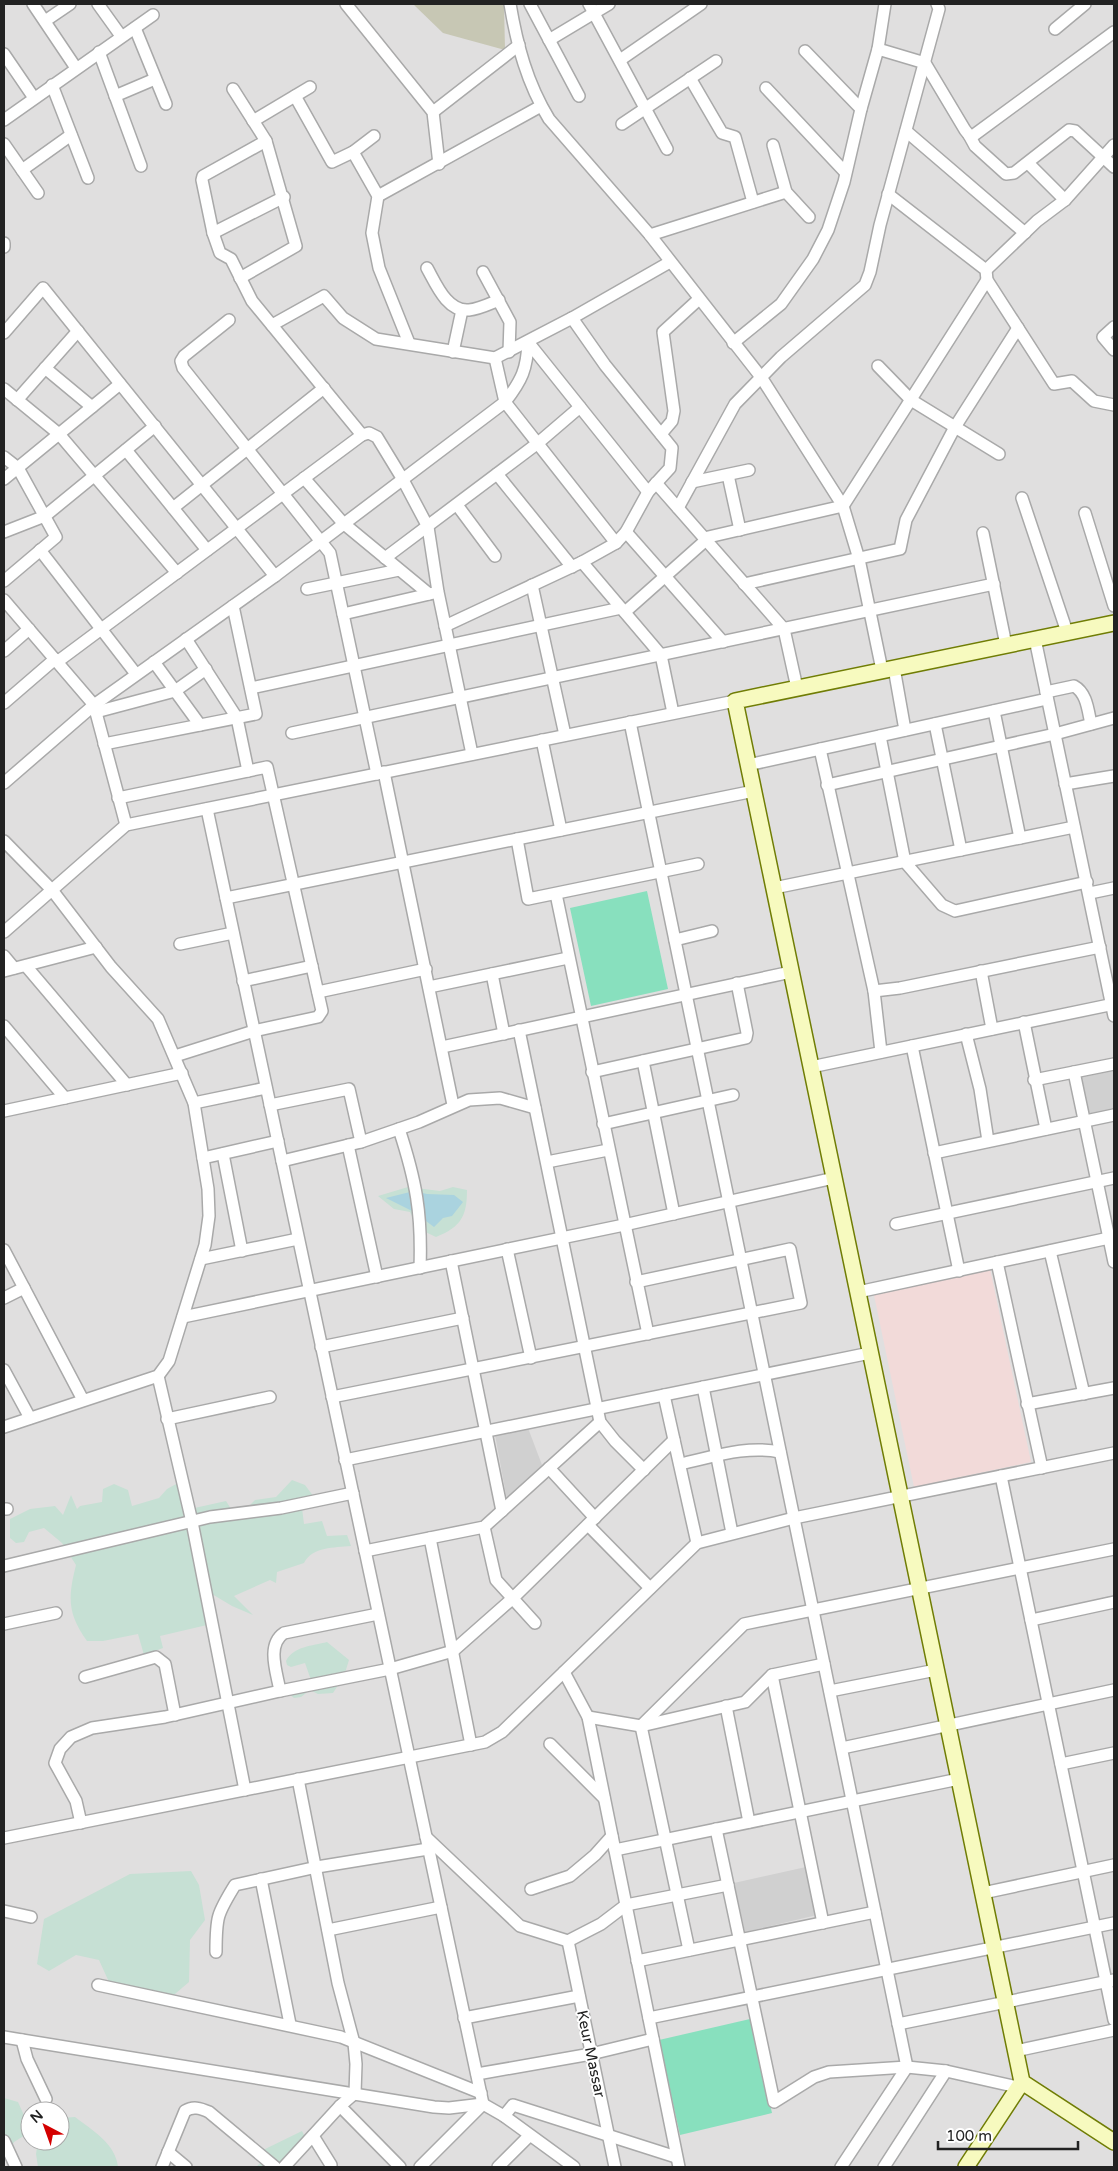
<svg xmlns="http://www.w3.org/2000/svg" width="1118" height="2171" font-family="'Varela Round',sans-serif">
<rect width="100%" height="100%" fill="#f2efe9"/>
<path fill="#e0dfdf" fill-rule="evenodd" d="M4 4H1114V2167H4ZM30 2111H60V2141H30Z"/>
<path fill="#f2dad9" d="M990 1269 1031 1462 914 1487 874 1295Z"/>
<g fill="#d0d0d0">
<path d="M1114 1068V1109L1089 1114 1080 1076Z"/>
<path d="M528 1428 542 1465 507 1500 495 1435Z"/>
<path d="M806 1867 817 1915 745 1932 734 1883Z"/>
</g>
<path fill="#c7c7b4" d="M413 4H504L505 50 443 33Z"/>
<g fill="#c6e0d4">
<path d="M408 1187 440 1191 453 1187 467 1190C467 1216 461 1227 436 1237L419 1229 410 1212 394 1209 378 1196Z"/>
<path d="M292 1480 305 1485 314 1497 302 1508 304 1524 322 1521 327 1536 347 1535 351 1546C334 1548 313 1546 304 1563L277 1572 276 1583 270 1580 234 1596 253 1615 232 1606 212 1594 218 1626 207 1625 160 1636 163 1648 144 1655 138 1634 103 1641H87C67 1613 68 1597 76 1565L62 1543 44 1528 29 1532 24 1542 16 1543 10 1538V1519L30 1509 55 1506 63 1515 71 1495 77 1509 80 1506 102 1502 103 1489 114 1484 128 1490 132 1506 159 1498 167 1489 178 1483 190 1509 226 1501 233 1512 246 1509 255 1500 276 1497Z"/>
<path d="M327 1642 349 1660 344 1676 333 1693 318 1694 310 1690 301 1697 294 1698 287 1692 311 1680 305 1663 291 1667 287 1665 286 1661C294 1646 312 1646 327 1642Z"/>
<path d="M191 1871 199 1885 205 1920 190 1940 189 1982 169 1999 114 1993 99 1960 76 1955 49 1971 37 1964 44 1919 130 1874Z"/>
<path d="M4 2098 18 2102 27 2122 30 2121V2132L14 2142 4 2160Z"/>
<path d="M75 2117C92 2130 116 2144 118 2167H38L36 2154 38 2141H60V2118Z"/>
<path d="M302 2131 307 2141 288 2167H256L266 2158 261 2151Z"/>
</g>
<g fill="#88e0be">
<path d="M647 891 668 989 591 1006 570 908Z"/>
<path d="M750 2019 772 2113 680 2135 659 2040Z"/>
</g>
<path fill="#aad3df" d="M414 1191 427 1194 454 1195 463 1202 452 1216 443 1218 434 1227 414 1212 386 1198Z"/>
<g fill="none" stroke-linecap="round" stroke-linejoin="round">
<g stroke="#a9a9a9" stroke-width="14">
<g id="street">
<path d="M33 4 76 68"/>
<path d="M98 4 121 36"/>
<path d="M346 4 433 112 439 164"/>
<path d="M510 4C517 45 527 83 549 119L650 235 761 377 843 506 859 559 882 670"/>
<path d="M530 4 579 96"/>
<path d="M589 4 667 149"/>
<path d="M45 21 70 4"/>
<path d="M135 28 166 104"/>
<path d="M1055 29 1085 4"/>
<path d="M549 40 609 4"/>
<path d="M878 49 925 63 965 130 969 135H974L1114 32"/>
<path d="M805 51 861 109"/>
<path d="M99 52 141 166"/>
<path d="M4 54 34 98"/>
<path d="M620 60 701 4"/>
<path d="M690 78 722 133 735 137 753 202"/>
<path d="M52 85 88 178"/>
<path d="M766 88 845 172"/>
<path d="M233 89 266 141 296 246 240 278"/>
<path d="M115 96 155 79"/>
<path d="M295 96 332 162 353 152 374 136"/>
<path d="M433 112 519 45"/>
<path d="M4 120 153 15"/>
<path d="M253 121 310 87"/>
<path d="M622 124 716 61"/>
<path d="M906 131 1025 233"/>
<path d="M969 135 975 146 1006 174 1014 173 1069 130 1075 131 1114 167"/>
<path d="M266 141 203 176 202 180 213 233 220 253 231 259 252 301 362 435"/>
<path d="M4 144 38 193"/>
<path d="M773 145 786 192 809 217"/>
<path d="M353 152 378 196 372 233 379 268 409 343"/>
<path d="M1028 163 1065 200"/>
<path d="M22 170 71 135"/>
<path d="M888 194 986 270 987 280 1054 384 1072 381 1094 401 1114 405"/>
<path d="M378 196 541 106"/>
<path d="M213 233 284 197"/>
<path d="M650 235 786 192"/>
<path d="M4 243V247"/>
<path d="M427 268C436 284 447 312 469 310 479 309 489 304 499 300"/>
<path d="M986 270 1037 221 1065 200 1114 145"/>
<path d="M483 272 510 322 509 352"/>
<path d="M229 320 184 356 181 361 183 368 330 553 377 774"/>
<path d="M272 325 324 296 343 318 376 339 495 358 572 318 670 262"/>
<path d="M1114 327 1103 337 1114 350"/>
<path d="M4 333 43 288 275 576"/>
<path d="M733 343 781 304 813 259 828 230 844 182 861 109 878 49 885 4"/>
<path d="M453 352 462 310"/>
<path d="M495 358 505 402 616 543"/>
<path d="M878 366 911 400 999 454"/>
<path d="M45 368 92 407"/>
<path d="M4 389 59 434 177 573"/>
<path d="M17 400 78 331"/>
<path d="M661 434 672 421 674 411 663 332 699 299"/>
<path d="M126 450 207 550"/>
<path d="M4 457 18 468 56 537 4 581"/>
<path d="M497 474 572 567"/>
<path d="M728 475 740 530"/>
<path d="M304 478 343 523 429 594"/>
<path d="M4 479 120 384"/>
<path d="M692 482 749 470"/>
<path d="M656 483 784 629 797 688"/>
<path d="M1022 498 1067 632"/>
<path d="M457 505 495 556"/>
<path d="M173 508 324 388"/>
<path d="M678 508 735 404 781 357 865 285 870 272 880 225 939 9 937 4"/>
<path d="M1085 513 1114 606"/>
<path d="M4 532 45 516 155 426"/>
<path d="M626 532 723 642"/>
<path d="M983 533 1006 645"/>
<path d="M704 538 843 506 987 280"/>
<path d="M40 550 136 674"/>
<path d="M385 558 538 443 580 407"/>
<path d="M582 562 661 655 673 713"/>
<path d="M744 584 900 549 906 520 955 427 1018 328"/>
<path d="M532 585 565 735"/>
<path d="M307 589 399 570"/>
<path d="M4 600 94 705 126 825"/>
<path d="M625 612 706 540"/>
<path d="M343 614 434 593"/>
<path d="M445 626 582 562 616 543 626 532 648 492 670 468 672 448 605 365 572 318"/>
<path d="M186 639 237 718 248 771"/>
<path d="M1035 639 1114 1016"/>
<path d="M4 651 29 629"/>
<path d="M57 662 362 435 369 433 377 437 402 478 428 527 438 592 472 754"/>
<path d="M154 662 200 725"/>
<path d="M894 668 905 730"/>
<path d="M251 688 621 608"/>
<path d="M1046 692 1074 686C1087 693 1088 711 1091 724"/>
<path d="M4 703 55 659"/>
<path d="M994 711 1020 838"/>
<path d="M96 712 175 691 206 669"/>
<path d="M630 722 907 2067 841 2167"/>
<path d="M935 724 961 850"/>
<path d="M292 733 994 584"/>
<path d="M880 736 905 862 942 905 955 911 1087 882"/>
<path d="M542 740 561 830"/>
<path d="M104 744 256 714 233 606"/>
<path d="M820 749 874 991 881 1052"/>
<path d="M748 765 1047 699"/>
<path d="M384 772 453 1105"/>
<path d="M4 783 94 705 275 576 505 402C522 380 527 369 528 342L648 492"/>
<path d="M1065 784 1114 776"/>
<path d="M827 785 1055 734 1114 718"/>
<path d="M118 798 267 767 322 1011 318 1017 254 1031 175 1056"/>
<path d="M207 809 483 2104"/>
<path d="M517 839 528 899 698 864"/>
<path d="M4 841 52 890 111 967 158 1019 194 1103 208 1189 209 1216 205 1245 169 1361 158 1376 4 1427"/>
<path d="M774 888 1074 827"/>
<path d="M1090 893 1114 888"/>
<path d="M556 894 648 1334"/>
<path d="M226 898 754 791"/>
<path d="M4 932 126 825 735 701"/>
<path d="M675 940 712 931"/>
<path d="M180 944 233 933"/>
<path d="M4 956 14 968"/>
<path d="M26 966 127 1085"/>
<path d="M4 971 96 947"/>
<path d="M981 971 992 1029"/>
<path d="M492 974 504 1034"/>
<path d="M243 981 312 966"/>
<path d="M429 987 568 958"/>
<path d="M874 991 900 988 1100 947"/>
<path d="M318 992 426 969"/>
<path d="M1024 1022 1046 1129"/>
<path d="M4 1026 65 1098"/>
<path d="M519 1030 600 1422 615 1441 644 1470"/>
<path d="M966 1034 980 1089 988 1141"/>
<path d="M912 1046 959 1271"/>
<path d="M442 1047 791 972"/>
<path d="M643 1061 674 1214"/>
<path d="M811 1067 1114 1004"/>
<path d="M592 1072 746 1038 747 1033 737 983"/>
<path d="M1074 1072 1114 1262"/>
<path d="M1034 1080 1114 1064"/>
<path d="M194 1103 266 1088"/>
<path d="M270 1105 349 1089 361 1142"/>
<path d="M4 1111 182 1073"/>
<path d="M603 1124 733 1095"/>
<path d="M399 1129C416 1181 422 1213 420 1268"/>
<path d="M348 1145 377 1277"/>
<path d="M934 1153 1114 1115"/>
<path d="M223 1154 242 1251"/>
<path d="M203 1158 278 1141"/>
<path d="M282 1161 361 1142 419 1122 469 1100 500 1098 535 1108"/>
<path d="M547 1162 608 1150"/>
<path d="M896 1224 1114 1178"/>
<path d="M507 1249 531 1358"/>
<path d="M4 1250 83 1400"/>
<path d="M1050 1251 1084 1394"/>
<path d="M201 1259 298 1239"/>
<path d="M451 1261 502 1511"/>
<path d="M997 1262 1042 1468"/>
<path d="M858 1292 1109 1238"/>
<path d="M4 1298 24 1288"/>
<path d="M183 1317 624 1225 834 1178"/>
<path d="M321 1347 463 1318"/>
<path d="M4 1370 30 1418"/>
<path d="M158 1376 192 1522 245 1790"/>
<path d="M703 1387 732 1533"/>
<path d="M664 1395 697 1543"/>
<path d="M332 1397 801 1303 790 1249 636 1282"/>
<path d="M1027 1404 1114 1388"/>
<path d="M167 1419 270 1397"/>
<path d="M345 1460 870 1353"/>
<path d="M680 1464C713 1457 746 1445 780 1452"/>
<path d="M549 1468 595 1518"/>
<path d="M1001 1476 1114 2020"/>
<path d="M4 1509H7"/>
<path d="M588 1525 650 1588"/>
<path d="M484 1527 496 1580 535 1623"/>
<path d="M430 1538 471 1745"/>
<path d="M365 1551 484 1527 600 1422"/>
<path d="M4 1566 210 1517 281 1508 353 1493"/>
<path d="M1031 1620 1114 1602"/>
<path d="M4 1624 56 1613"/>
<path d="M564 1672 588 1717 679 2167"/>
<path d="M772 1675 824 1664"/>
<path d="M85 1677 156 1657 165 1664 175 1715"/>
<path d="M280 1691 390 1669 453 1651 512 1599 674 1440"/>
<path d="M830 1691 936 1670"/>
<path d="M726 1706 749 1822"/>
<path d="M588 1717 641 1726 745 1702 772 1675 823 1923"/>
<path d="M641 1726 744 1624 1114 1549"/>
<path d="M641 1726 689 1950"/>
<path d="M550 1744 604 1798"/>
<path d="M842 1748 1114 1690"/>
<path d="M1061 1764 1114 1753"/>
<path d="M81 1823 76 1801 55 1763 60 1749 71 1737 92 1728 165 1717 280 1691C277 1673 266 1645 284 1633L378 1614"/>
<path d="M716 1829 774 2102 814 2077 829 2072 907 2067 946 2071 1017 2087"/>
<path d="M426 1837 520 1926 568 1941 601 1924 626 1905 728 1885"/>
<path d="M4 1838 485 1742 502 1732 697 1543 794 1518 1114 1453"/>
<path d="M615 1850 959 1779"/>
<path d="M261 1879 290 2024"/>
<path d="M531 1889 570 1876 595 1855 612 1836"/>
<path d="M983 1893 1114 1865"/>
<path d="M4 1911 31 1917"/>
<path d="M328 1930 441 1907"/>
<path d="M568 1941 615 2167"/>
<path d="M216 1952C216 1917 217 1914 235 1885L317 1867 428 1849"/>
<path d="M637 1961 875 1912"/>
<path d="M98 1985 341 2037 481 2093"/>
<path d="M464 2018 579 1996"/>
<path d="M649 2018 1114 1923"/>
<path d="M898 2024 1114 1980"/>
<path d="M4 2037 434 2107 449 2108 483 2104 504 2116 574 2167"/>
<path d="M22 2040 27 2059 46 2099"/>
<path d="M1015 2051 1114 2030"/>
<path d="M477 2074 591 2054 653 2039"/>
<path d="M340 2106 400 2167"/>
<path d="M504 2116 513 2105 676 2157"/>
<path d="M313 2136 331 2165"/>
<path d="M4 2141 16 2167"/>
<path d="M168 2152 186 2167"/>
<path d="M162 2167 185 2111C193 2106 200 2108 209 2112L275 2167"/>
<path d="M284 2167 340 2106 355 2093 356 2064 354 2043 338 1983 298 1779"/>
<path d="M420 2167 483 2104"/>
<path d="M498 2167 529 2136"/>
<path d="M884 2167 946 2071"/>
</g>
</g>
<g stroke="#707d05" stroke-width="18">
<g id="secondary">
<path d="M1114 623 735 701 1022 2082 1114 2142"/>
<path d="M966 2167 1022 2082"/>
</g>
</g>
<use href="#street" stroke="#fff" stroke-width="11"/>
<use href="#secondary" stroke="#f7fabf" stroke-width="15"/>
</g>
<g text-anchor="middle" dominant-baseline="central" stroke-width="4" stroke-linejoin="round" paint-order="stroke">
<g font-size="15" fill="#222" stroke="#fff">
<text transform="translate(591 2054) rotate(78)">Keur Massar</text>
</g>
</g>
<rect width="1118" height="2171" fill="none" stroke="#222222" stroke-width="10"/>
<g transform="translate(45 2126) rotate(319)"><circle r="24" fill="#ffffff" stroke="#a7a7a7"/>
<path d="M0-4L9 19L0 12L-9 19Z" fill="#d40000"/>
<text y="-8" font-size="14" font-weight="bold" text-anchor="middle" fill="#222222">N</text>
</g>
<path d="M938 2141v8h140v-8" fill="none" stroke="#222222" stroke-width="2.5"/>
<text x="946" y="2141" font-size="15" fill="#222222" stroke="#ffffff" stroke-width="4" paint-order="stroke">100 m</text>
</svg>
